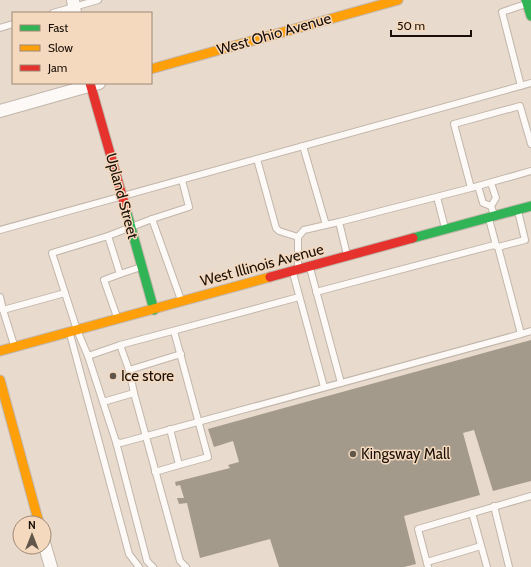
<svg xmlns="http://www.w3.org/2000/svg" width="531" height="567" font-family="Cabin,sans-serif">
<rect width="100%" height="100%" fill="#e8dacc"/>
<path fill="#a49a8b" d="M531 340V481L493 491 474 430 463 433 480 495 404 516 416 564 404 567H279L270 539 200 558 187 503 179 504 177 498H184L180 485 176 486 175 482 230 468 228 465 239 462 233 441 214 447 208 429Z"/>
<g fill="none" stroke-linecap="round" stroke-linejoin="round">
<g stroke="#c1b6ab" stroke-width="8">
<g id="lane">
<path d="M53 13 98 0"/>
<path d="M0 28 13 24"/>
<path d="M521 86 502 12 526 4"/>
<path d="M531 144 520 106 454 124 471 188 531 171"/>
<path d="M303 146 326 225"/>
<path d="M257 159 276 228 279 231 298 237"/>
<path d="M491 183 496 198 491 206 494 215"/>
<path d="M478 186 483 203 491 206"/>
<path d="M437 197 445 228"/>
<path d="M152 219 189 207 182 180"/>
<path d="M489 219 496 245"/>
<path d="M0 230 531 83"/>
<path d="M108 236 152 219 181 300"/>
<path d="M498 247 525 240 518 211"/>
<path d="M347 255 339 222 471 188"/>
<path d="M298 268V237L304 230 339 222"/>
<path d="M310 268 341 383"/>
<path d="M293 273 324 387"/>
<path d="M120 274 141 267"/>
<path d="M316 292 494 245 498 247 521 334 531 331"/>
<path d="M0 297 3 310"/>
<path d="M117 317 104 280 120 274 108 236 52 253 77 330 88 356 120 345 299 297"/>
<path d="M70 334 129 554 139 567"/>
<path d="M14 345 3 310 65 293"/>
<path d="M120 345 129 370 181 354"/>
<path d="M88 356 116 442 147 561 153 567"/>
<path d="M134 393 180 561 186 567"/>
<path d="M103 402 134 393 129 370"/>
<path d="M170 429 179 465 208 457 174 331"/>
<path d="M116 442 121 443 521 334"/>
<path d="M155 472 179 465"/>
<path d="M494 506 509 567"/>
<path d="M472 513 487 567"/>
<path d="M427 562 481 546"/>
<path d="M428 567 418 529 531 496"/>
</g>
</g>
<g stroke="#c1b6ab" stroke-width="14">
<g id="street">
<path d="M73 0 75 13"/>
<path d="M0 111 99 83"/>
<path d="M44 543 51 567"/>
</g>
</g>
<g stroke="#c1b6ab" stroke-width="11">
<g id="fast">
<path d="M526 0 531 16"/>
<path d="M125 206 154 310"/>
<path d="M413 238 531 206"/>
</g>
</g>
<g stroke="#c1b6ab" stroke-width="11">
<g id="slow">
<path d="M151 69 398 0"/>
<path d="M0 351 270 277"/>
<path d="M0 380 39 523"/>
</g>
</g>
<g stroke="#c1b6ab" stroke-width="11">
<g id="jam">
<path d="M90 83 125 206"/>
<path d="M270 277 413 238"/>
</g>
</g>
<use href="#lane" stroke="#fcf9f7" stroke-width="6"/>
<use href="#street" stroke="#fcf9f7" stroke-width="12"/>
<use href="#fast" stroke="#30b455" stroke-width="9"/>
<use href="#slow" stroke="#ff9f0a" stroke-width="9"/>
<use href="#jam" stroke="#e5322d" stroke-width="9"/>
</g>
<g fill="#61564b" stroke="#f5d9bf" stroke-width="1.5">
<circle cx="113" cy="376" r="4"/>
<circle cx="353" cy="454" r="4"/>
</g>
<g text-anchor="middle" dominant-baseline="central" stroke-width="3" stroke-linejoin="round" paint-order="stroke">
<g font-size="15" fill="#190f06" stroke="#f5d9bf">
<text transform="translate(274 34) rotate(-16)">West Ohio Avenue</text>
<text transform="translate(122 196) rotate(75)">Upland Street</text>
<text transform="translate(262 265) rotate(-15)">West Illinois Avenue</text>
</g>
<g font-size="15" fill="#190f06" stroke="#f5d9bf" text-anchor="start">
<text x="121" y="376">Ice store</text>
<text x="361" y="454">Kingsway Mall</text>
</g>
</g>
<rect x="12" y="12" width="140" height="72" fill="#f5d9bf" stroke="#9d8875"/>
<rect x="20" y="25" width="20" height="6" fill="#30b455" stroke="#9d8875"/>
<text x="48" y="32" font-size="12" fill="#190f06">Fast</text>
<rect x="20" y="45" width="20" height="6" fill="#ff9f0a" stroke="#9d8875"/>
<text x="48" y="52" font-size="12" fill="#190f06">Slow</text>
<rect x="20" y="65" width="20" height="6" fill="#e5322d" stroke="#9d8875"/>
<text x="48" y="72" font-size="12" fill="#190f06">Jam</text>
<g transform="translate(32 535)"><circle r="19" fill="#f5d9bf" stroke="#9d8875"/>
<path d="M0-3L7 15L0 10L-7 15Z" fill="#61564b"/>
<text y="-6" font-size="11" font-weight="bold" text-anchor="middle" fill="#190f06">N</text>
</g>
<path d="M391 30v6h80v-6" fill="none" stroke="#190f06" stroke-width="2"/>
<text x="397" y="30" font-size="12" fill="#190f06" stroke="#f5d9bf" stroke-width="3" paint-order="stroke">50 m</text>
</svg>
